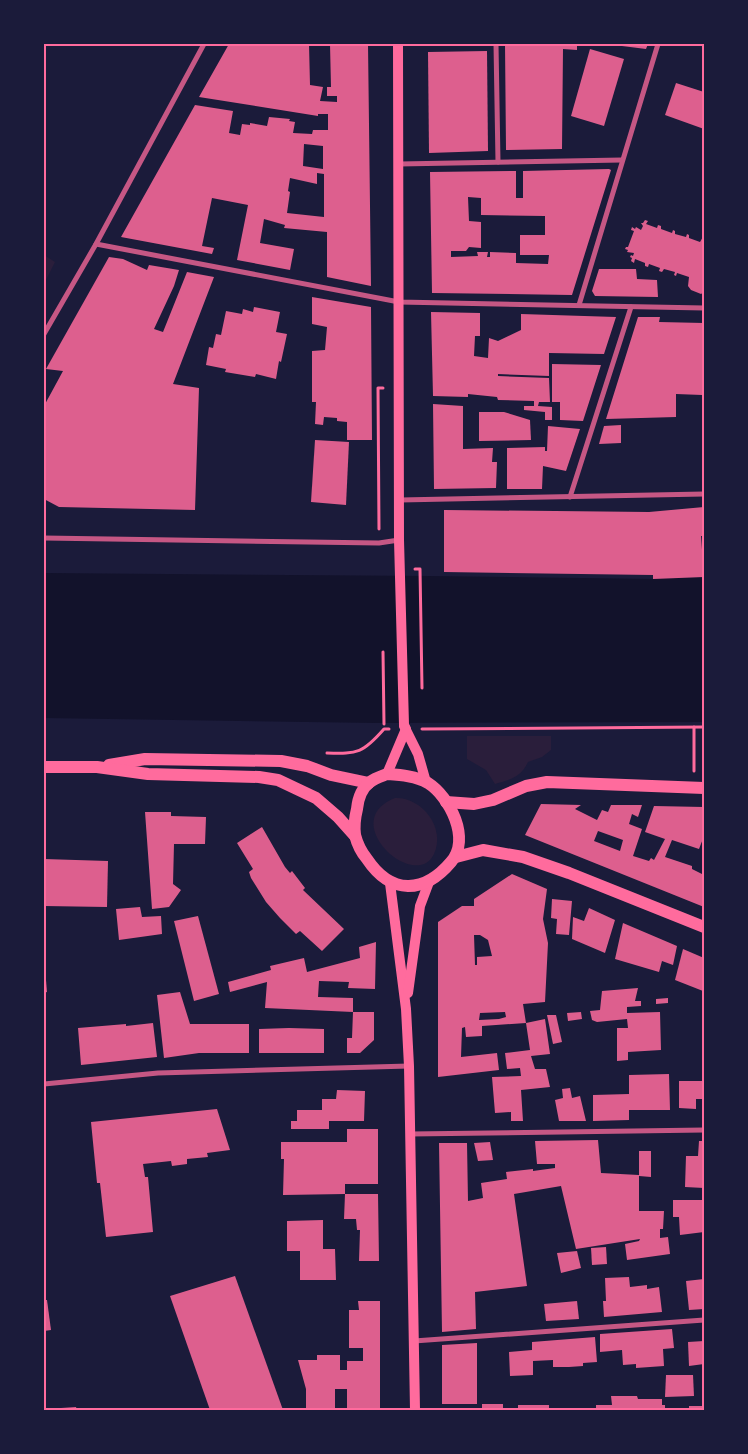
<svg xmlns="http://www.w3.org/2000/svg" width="748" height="1454" font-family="'DejaVu Sans',sans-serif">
<rect width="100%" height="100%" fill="#1b1b3a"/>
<g fill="#2a1e3b">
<path d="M44 255 55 262 44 284Z"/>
<path d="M467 736H551V750L542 757 528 762C521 777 510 780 495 784L486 770 467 759Z"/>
<path d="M395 798C422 797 446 828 434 854 415 893 336 821 395 798Z"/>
</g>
<path fill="#12122b" d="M44 573 428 576 654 579 704 577V722L377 723 44 718Z"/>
<g fill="#dd5f8e" fill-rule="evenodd">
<path d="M229 44H309L310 85 323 87 320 101 337 102V96H327V87H331L330 44H368L371 286 327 277V232L284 228 285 225 264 219 260 243 294 249 290 270 237 260 248 205 212 198 202 246 214 248 212 254 121 237 195 105 233 111 229 133 240 135 242 124 250 125V123L267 126 269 117 290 119 289 121 295 122 293 133 312 134 313 130H328V114H318V116L199 97ZM304 144 323 146V169L303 166ZM317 173 324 174V217L287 213 290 192 288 191 290 178 317 184Z"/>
<rect x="429" y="44" width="58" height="2"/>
<path d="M505 44H577V50L563 49 562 149 506 150Z"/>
<path d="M606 44H648L646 49Z"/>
<path d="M590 49 624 59 604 126 571 116Z"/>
<path d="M487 51 488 151 429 153 428 52Z"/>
<path d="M676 83 704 92V129L665 115Z"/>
<path d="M609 169 611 170 572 295 432 293 430 172 516 171V198H523V171ZM468 197 481 198V215L545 216V235H520V255H549L548 264 516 263V253L490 252V257H487L488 252H477L478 256 451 257V251H466L469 247 481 248V222L469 221Z"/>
<path d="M645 220 648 221 646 224 657 228 658 225 661 226V229L672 233 673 230 675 231V234L686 237 687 234 689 235V238L700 242 704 235V292L701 294 691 290 688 286 689 277 677 273 676 276 674 275 675 272 664 269 662 272 659 271 660 268 649 264 648 267 645 266V263L635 259 634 263 631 261 632 258 630 257 631 255 633 256 634 253 627 252 628 250 625 249 626 247H628L634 231 631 230 632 227 635 229 636 227 641 230 643 226 641 223H643Z"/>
<path d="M109 257 123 259 147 270 149 265 179 270 174 286 154 329 163 332 187 272 214 277 173 384 199 388 195 510 59 507 44 499V406L63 371 46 369Z"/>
<path d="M599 269H636L637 279 657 280 658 297 595 296 592 291Z"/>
<path d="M312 297 371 307 372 440H347V422L337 421V418L324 417 323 425 315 424 316 402H312V351L325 350 327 327 312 324Z"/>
<path d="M254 307 280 312 276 332 287 334 281 362 279 361 276 379 256 374 255 377 225 372 226 369 206 365 209 347 213 348 216 334 221 335 226 311 242 314 243 309 253 312Z"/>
<path d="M431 312 480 313V336H475L474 356 488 358 489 338 498 341 521 330V314L616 317 604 354 549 353V376L498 374V376L549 378 550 402H539L538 406 552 407V420H545V412L524 410V406H534V401L498 400 497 397 468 394V397L433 396Z"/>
<path d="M638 317H660L659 322 704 323V392H702V395L676 394V417L606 419Z"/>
<path d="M552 364 601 365 583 421 560 420V402H552Z"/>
<path d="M433 404 463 406V449L493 448 492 462H497L496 488 434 489Z"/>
<path d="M479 412H504L530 420 531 440 479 441Z"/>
<path d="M621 425V443L599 444 604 426Z"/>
<path d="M548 426 580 429 566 471 543 466 542 489H507V448L545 447V451H547Z"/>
<path d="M315 440 349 442 346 505 311 502Z"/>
<path d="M704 507V536H701L704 577 653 579V575L444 572V510L649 512Z"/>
<path d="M541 804 581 805 575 809 597 820 602 810 608 812 611 805H642L638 817 632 814 629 824 642 829 633 856 649 861 651 858 654 860 665 839 645 832 654 806 704 807V836L699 849 672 840 665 857 692 866V869L704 875V907L525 835ZM598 831 623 840 620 851 594 841Z"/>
<path d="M145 812H171V816L206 817 205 844H174L173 884 181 890 169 907 152 909Z"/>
<path d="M262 827 285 867 290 873 292 871 305 888 303 890 344 929 322 951 300 931 296 934 280 918 266 902 251 878 249 872 253 869 237 843Z"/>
<path d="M44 859 108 861 107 907 44 906Z"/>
<path d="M512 874 547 889 543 919 548 943 545 1002 523 1004 526 1023 482 1026V1036L466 1037 465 1027 462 1028 461 1057 497 1053 499 1070 438 1077V922L462 906H474V899ZM474 935H480L488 940 492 956 477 957V965H475ZM505 1012 506 1017 499 1019 479 1020 480 1013Z"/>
<path d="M552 899 572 901 569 935 556 934 557 919 551 918Z"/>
<path d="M140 907 142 917 161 916 162 934 119 940 116 909Z"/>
<path d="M589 908 615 920 605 953 572 939 573 917 584 921Z"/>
<path d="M198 916 219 994 194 1001 174 921Z"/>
<path d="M623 923 677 946 673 965 662 961 659 972 615 959Z"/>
<path d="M376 942 375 989 348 988 349 982 319 981 318 997 353 998V1012L265 1008 267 982 230 992 228 982 271 970 270 966 304 958 307 972 360 958 359 947Z"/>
<path d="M683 949 704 958 703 991 675 980Z"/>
<path d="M44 968H45L47 992 44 993Z"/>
<path d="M638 988 635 1001H641V1006L627 1007V1013L660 1012 661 1050 628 1052V1060L617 1061V1028H628L627 1019 597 1022 592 1020 590 1011 600 1010 602 991Z"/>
<path d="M180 992 190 1024H249V1053H199L164 1058 157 995Z"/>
<path d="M668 998V1003L656 1004V999Z"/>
<path d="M353 1012H374V1040L360 1053H347V1038H352Z"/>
<path d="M581 1012 582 1019 568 1021 567 1013Z"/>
<path d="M547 1015H556L562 1042 553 1044Z"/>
<path d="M545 1019 550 1054 531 1056 535 1069H546L550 1087 521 1090 523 1121H511V1112L495 1113 492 1077 521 1076 520 1068 507 1069 505 1053 530 1050 526 1023Z"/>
<path d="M153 1023 157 1057 81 1065 78 1028 126 1024V1026Z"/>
<path d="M289 1028 324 1029V1053H259V1029Z"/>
<path d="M669 1074 670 1110H629V1120L593 1121V1095L629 1094V1075Z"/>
<path d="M679 1081H704V1099H696V1109L679 1108Z"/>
<path d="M570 1088 572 1098 580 1096 586 1121H559L555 1100 563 1098 562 1089Z"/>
<path d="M337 1090 365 1091 364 1121H329V1129H291V1121H297V1110H322V1099H336Z"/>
<path d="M217 1109 230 1150 207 1153 208 1157 187 1159V1164L172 1166 171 1161 143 1164 145 1177H148L153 1232 106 1237 100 1183H97L91 1122Z"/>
<path d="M347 1129H378V1184H345V1194L283 1195 284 1159H281V1142H347Z"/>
<path d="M598 1140 601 1173 639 1175V1151H651V1177L639 1176V1211H664L663 1229H660V1238L668 1237 670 1254 627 1260 625 1244 639 1241 640 1239 576 1249 561 1186 514 1194 527 1286 475 1292 476 1329 442 1332 439 1143H467L468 1201 483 1198 481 1183 507 1179 506 1172 533 1169V1171L555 1168V1164H537L535 1141Z"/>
<path d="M699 1141H704V1188L685 1187 686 1156H698Z"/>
<path d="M490 1142 493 1160 478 1161 474 1143Z"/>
<path d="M345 1194H378L379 1261H359L360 1230H357L356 1219H344Z"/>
<path d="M673 1200H704V1232L680 1235 679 1217H673Z"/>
<path d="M323 1220V1249H335L336 1280H300V1251H287V1221Z"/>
<path d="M606 1247 607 1264 592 1265 591 1248Z"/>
<path d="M577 1251 581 1268 561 1273 557 1253Z"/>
<path d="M235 1276 283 1410H210L170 1296Z"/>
<path d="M629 1277 630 1287 647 1285V1289L659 1287 662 1312 604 1317 603 1301H606L605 1278Z"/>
<path d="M704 1279V1309L689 1310 686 1281Z"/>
<path d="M44 1300H47L51 1330 44 1331Z"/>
<path d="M358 1301H380V1410H347V1389H335V1408H306V1389L298 1360H317V1355H340V1370H347V1361H363V1348H349V1310H359Z"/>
<path d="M577 1301 579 1319 546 1321 544 1304Z"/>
<path d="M672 1329 674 1348 663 1349 664 1366 636 1368V1364L623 1365 622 1350 600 1352V1334Z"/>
<path d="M595 1337 597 1362 583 1363V1366L569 1367H553V1360L533 1361V1375L510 1376 509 1352 532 1350V1342Z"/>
<path d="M704 1341V1364L689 1366 688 1342Z"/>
<path d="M477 1343V1404H442V1345Z"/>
<path d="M666 1375H693L694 1396 665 1397Z"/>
<path d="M611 1396H637L638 1399H662V1405H665V1410H596V1405H612Z"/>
<rect x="482" y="1404" width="21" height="6"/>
<rect x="518" y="1405" width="31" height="5"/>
<rect x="689" y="1406" width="15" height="4"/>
<path d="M76 1407 77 1410H61V1408Z"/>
</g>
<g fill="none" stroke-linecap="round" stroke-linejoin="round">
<g stroke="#ff6b9d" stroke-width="3">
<path d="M379 529 378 388H383"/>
<path d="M415 569H420L422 688"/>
<path d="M383 652 384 724"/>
<path d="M422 729 704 727"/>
<path d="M327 753C358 754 363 753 384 729H389"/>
<path d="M694 771V727"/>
</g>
<g stroke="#c65784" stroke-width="5">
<path d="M496 44 498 162"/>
<path d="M399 164 622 160"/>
<path d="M96 244 399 302 704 308"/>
<path d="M579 305 658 44"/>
<path d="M44 334 96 244 204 44"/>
<path d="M570 497 631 307"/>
<path d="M400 500 704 494"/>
<path d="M44 538 379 543 399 540"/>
<path d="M44 1084 158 1073 409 1066"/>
<path d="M410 1134 704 1130"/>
<path d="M414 1341 704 1320"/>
</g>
<g stroke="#ff6b9d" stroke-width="10">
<path d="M404 726 418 754 426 782"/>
<path d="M387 774 406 729 404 725 399 540 398 44"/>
<path d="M390 883 406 1009 409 1066 415 1410"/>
<path d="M408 993 420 906 429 882"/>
</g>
<g stroke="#ff6b9d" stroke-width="12">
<path d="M109 765 145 759 281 761 307 766 331 775 369 783"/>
<path d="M44 767H97L148 774 259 777 278 780 316 798 338 817 355 836"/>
<path d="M387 774C401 775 416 776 428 783 450 797 471 839 451 862 424 894 391 895 367 859 362 853 357 843 355 835 354 827 355 817 357 809 358 799 362 788 370 782 375 778 382 776 387 774Z"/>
<path d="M446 802 474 804 493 800 526 786 547 782 704 788"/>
<path d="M456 857 483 850 523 857 569 873 704 927"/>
</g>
</g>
<rect width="748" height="1454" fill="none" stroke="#1b1b3a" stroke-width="90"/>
<rect x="45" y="45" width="658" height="1364" fill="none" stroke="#ff6b9d" stroke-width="2"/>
</svg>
